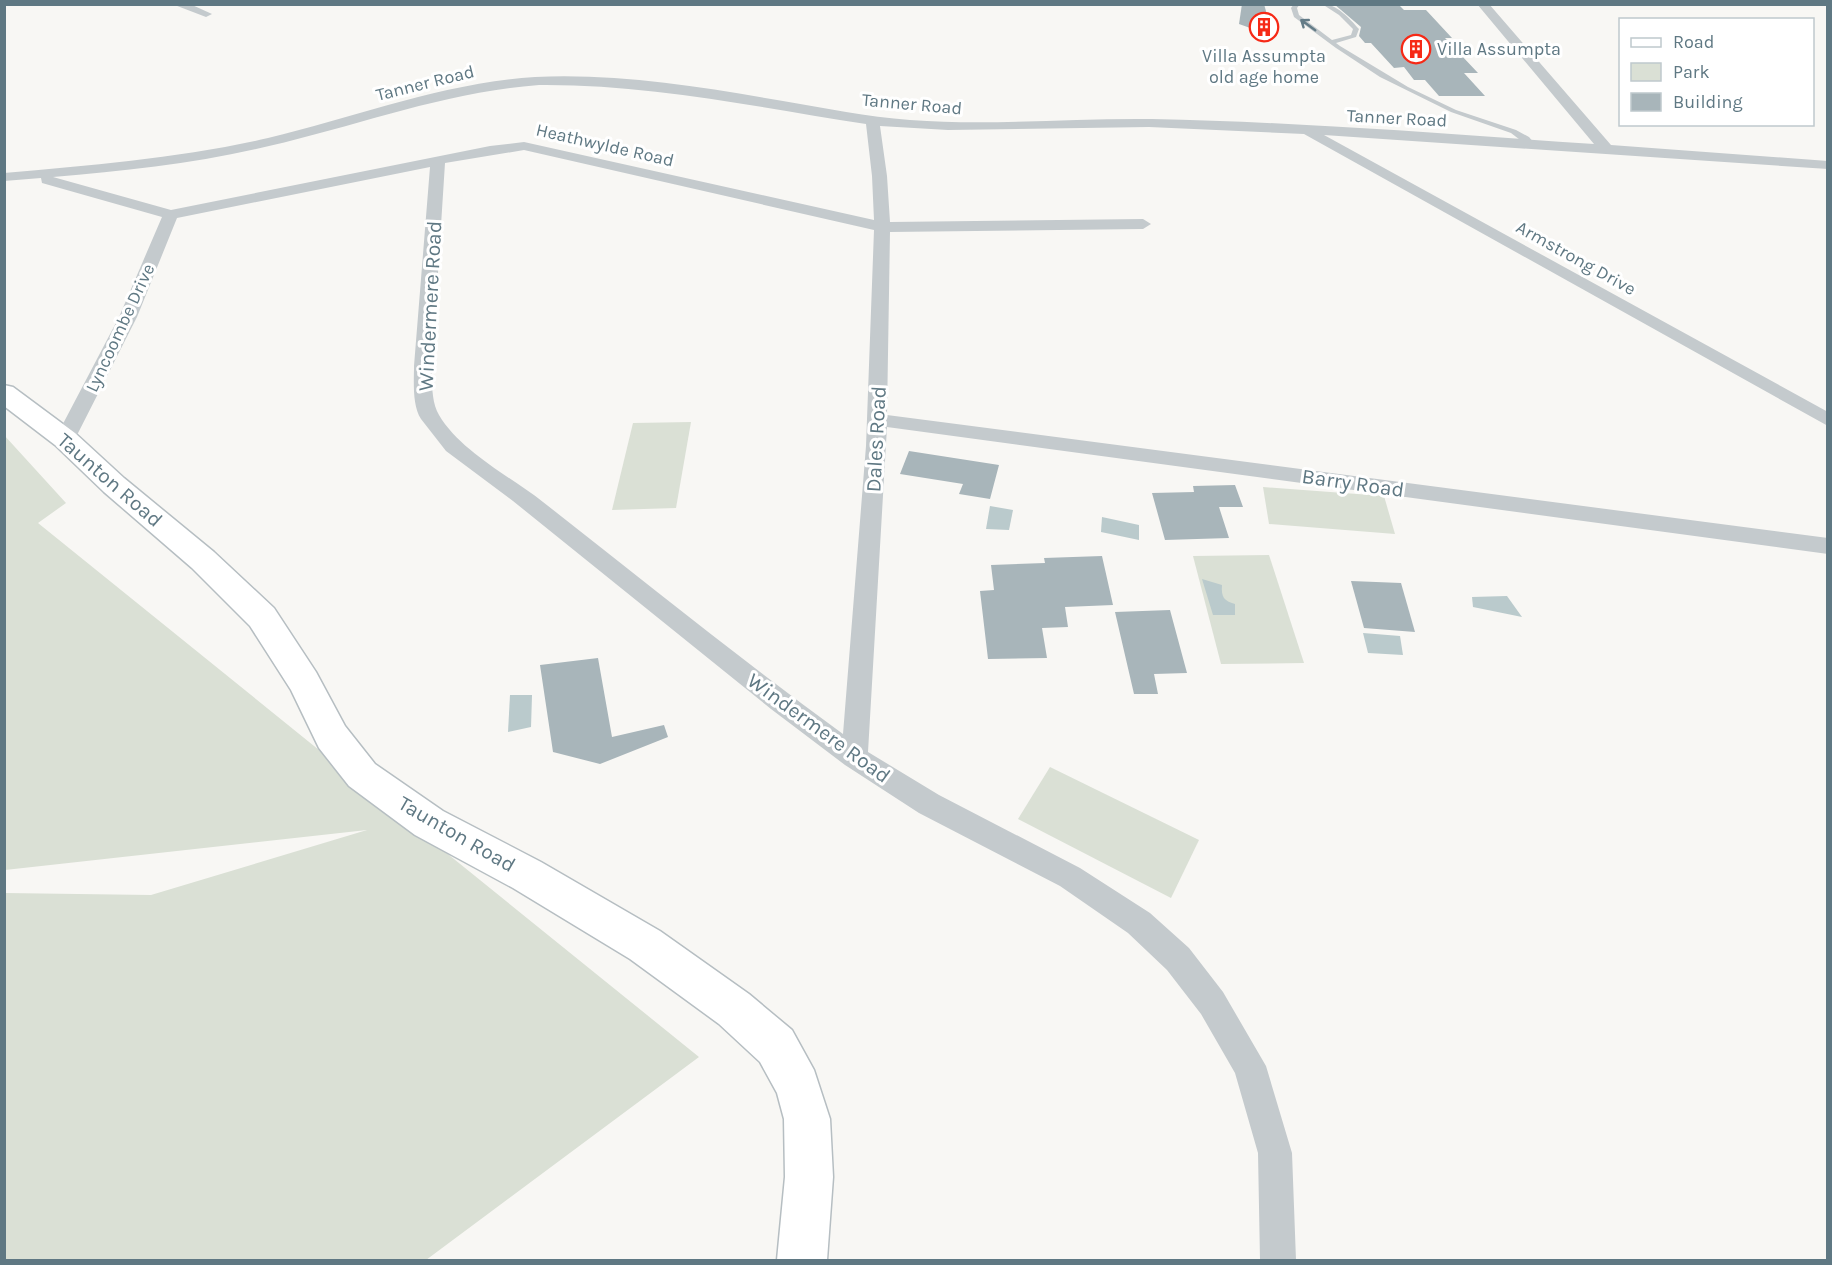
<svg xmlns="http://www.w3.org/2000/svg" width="1832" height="1265" font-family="Karla,sans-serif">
<rect width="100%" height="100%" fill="#f8f7f4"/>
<g fill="#dae0d5">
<path d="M691 422 676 508 612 510 633 423Z"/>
<path d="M4 435 66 503 38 523 699 1057 426 1260H5V893L151 895 367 830 5 870Z"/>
<path d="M1263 487 1384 496 1395 534 1269 524Z"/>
<path d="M1269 555 1304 663 1221 664 1193 556Z"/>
<path d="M1050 767 1199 840 1171 898 1018 819Z"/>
</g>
<g fill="#bacacc">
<path d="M990 506 1013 510 1009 530 986 529Z"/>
<path d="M1102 517 1139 525V540L1101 532Z"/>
<path d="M1202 579 1222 585C1221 597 1224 601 1235 604V615H1213Z"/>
<path d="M1507 596 1522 617 1473 607 1472 597Z"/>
<path d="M1363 633 1400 636 1403 655 1368 653Z"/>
<path d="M510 695H532L531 727 508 732Z"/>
</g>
<g fill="#a8b5ba">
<path d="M1242 4H1264L1273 36 1239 24Z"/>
<path d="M1334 4H1398L1404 10H1426L1452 38H1445L1478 73H1464L1485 96H1439L1425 80H1414L1404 67 1394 68 1371 43H1365L1359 36 1361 27Z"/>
<path d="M909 451 999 465 990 499 959 494 963 484 900 474Z"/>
<path d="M1235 485 1243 507H1219L1229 538 1165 540 1152 493 1194 492 1193 486Z"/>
<path d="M1102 556 1113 605 1065 607 1068 627 1042 628 1047 658 988 659 980 591 994 590 991 565 1045 563 1044 558Z"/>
<path d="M1351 581 1401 583 1415 632 1364 628Z"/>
<path d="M1170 610 1187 673 1154 674 1158 694H1134L1115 612Z"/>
<path d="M598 658 612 737 664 725 668 737 600 764 553 752 540 665Z"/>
</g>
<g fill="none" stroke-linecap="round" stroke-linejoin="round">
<g stroke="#b6bec2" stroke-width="3">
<path id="secondary" d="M4 385 13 387 75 433 124 478 214 552 274 608 316 672 345 726 375 764 443 811 541 862 660 931 749 994 792 1030 814 1070 830 1119 833 1177 827 1260H777L785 1177 784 1119 777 1093 760 1062 719 1024 630 959 513 888 415 835 349 786 319 748 291 690 250 626 192 568 104 492 55 445 4 406Z"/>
</g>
<path fill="#c4cacd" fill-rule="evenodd" d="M1294 4H1300L1297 8 1299 15 1332 40 1351 35 1353 29 1339 15 1322 4C1337 4 1349 18 1359 29L1356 37 1336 43 1340 46 1408 87 1456 110 1516 130 1529 137 1535 144 1528 146 1511 133 1451 112 1380 77 1336 48 1294 17 1291 8Z"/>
<g fill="#c4cacd" fill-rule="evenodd">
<path d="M172 4H190L212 14 206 17Z"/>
<path d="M1477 4H1489L1611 145 1828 161V169L1324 135 1828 412V426L1304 134 1149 127 948 130 880 126 887 176 890 222 1143 219 1151 224 1143 229 890 232 887 415 1828 538V554L887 427 868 752 939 795 1080 868 1150 913 1189 948 1223 992 1266 1066 1292 1153 1296 1260H1260L1258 1153 1235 1073 1201 1014 1167 970 1128 933 1060 886 919 813 845 765 771 709 513 501 446 451 421 419C412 405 414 382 414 366L430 167 177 218 137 317 75 439 72 444 65 445 58 444 55 439 119 317 162 217 42 183 41 178 4 181V173C93 165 182 158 268 138 357 117 442 83 535 77 617 73 702 87 783 101 825 108 867 117 910 120 991 126 1071 118 1152 119 1300 122 1447 134 1594 144ZM539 85C650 84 756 107 866 124L872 176 874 220 524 142 490 146 171 210 53 177C126 171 198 163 269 146 360 125 445 92 539 85ZM524 150 874 230 866 446 843 734C741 660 643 580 543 502 511 477 460 451 439 415 431 402 432 381 432 366L445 163Z"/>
</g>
<use href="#secondary" fill="#fff" fill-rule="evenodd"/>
</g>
<defs><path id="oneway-shaft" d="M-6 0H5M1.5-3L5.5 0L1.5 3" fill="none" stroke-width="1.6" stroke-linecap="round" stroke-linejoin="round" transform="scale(1.5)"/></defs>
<use stroke="#647c87" href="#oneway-shaft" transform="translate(1308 25) rotate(-144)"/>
<defs>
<g id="building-ring" transform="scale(1.5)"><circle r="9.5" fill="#fff" stroke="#f62916" stroke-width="1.5"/><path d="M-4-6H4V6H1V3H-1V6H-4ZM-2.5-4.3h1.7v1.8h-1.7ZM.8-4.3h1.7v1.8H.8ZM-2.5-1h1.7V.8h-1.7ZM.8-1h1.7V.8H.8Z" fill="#f62916"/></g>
</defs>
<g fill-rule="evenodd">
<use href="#building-ring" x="1264" y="27"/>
<use href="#building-ring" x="1416" y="49"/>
</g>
<g text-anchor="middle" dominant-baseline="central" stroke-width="6" stroke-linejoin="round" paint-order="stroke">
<g font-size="18" fill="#5f7883" stroke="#fff" text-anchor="start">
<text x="1437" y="49">Villa Assumpta</text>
<text x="1264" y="56" text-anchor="middle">Villa Assumpta<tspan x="1264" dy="21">old age home</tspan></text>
</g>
<g font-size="18" fill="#5f7883" stroke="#fff">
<text transform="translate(425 83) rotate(-14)">Tanner Road</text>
<text transform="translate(912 104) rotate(5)">Tanner Road</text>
<text transform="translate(1397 118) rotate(3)">Tanner Road</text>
<text transform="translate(605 145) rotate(13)">Heathwylde Road</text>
<text transform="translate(1576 258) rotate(29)">Armstrong Drive</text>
<text transform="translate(120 328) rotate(-65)">Lyncoombe Drive</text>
</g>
<g font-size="21" fill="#5f7883" stroke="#fff">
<text transform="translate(430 306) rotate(-87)">Windermere Road</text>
<text transform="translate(876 439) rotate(-87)">Dales Road</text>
<text transform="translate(110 480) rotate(41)">Taunton Road</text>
<text transform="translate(1353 483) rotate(8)">Barry Road</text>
<text transform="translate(819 728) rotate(36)">Windermere Road</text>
<text transform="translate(457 834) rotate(30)">Taunton Road</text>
</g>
</g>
<rect width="1832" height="1265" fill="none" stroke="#5f7883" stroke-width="12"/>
<rect x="1619" y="18" width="195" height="108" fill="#ffffff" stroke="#bfc9cd" stroke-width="1.5"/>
<rect x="1631" y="38" width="30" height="9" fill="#ffffff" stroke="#bfc9cd" stroke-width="1.5"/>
<text x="1673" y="48" font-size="18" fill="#5f7883">Road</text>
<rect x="1631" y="63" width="30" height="18" fill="#dae0d5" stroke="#bfc9cd" stroke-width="1.5"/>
<text x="1673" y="78" font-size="18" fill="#5f7883">Park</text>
<rect x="1631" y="93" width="30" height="18" fill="#a8b5ba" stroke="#bfc9cd" stroke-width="1.5"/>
<text x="1673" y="108" font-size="18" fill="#5f7883">Building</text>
</svg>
